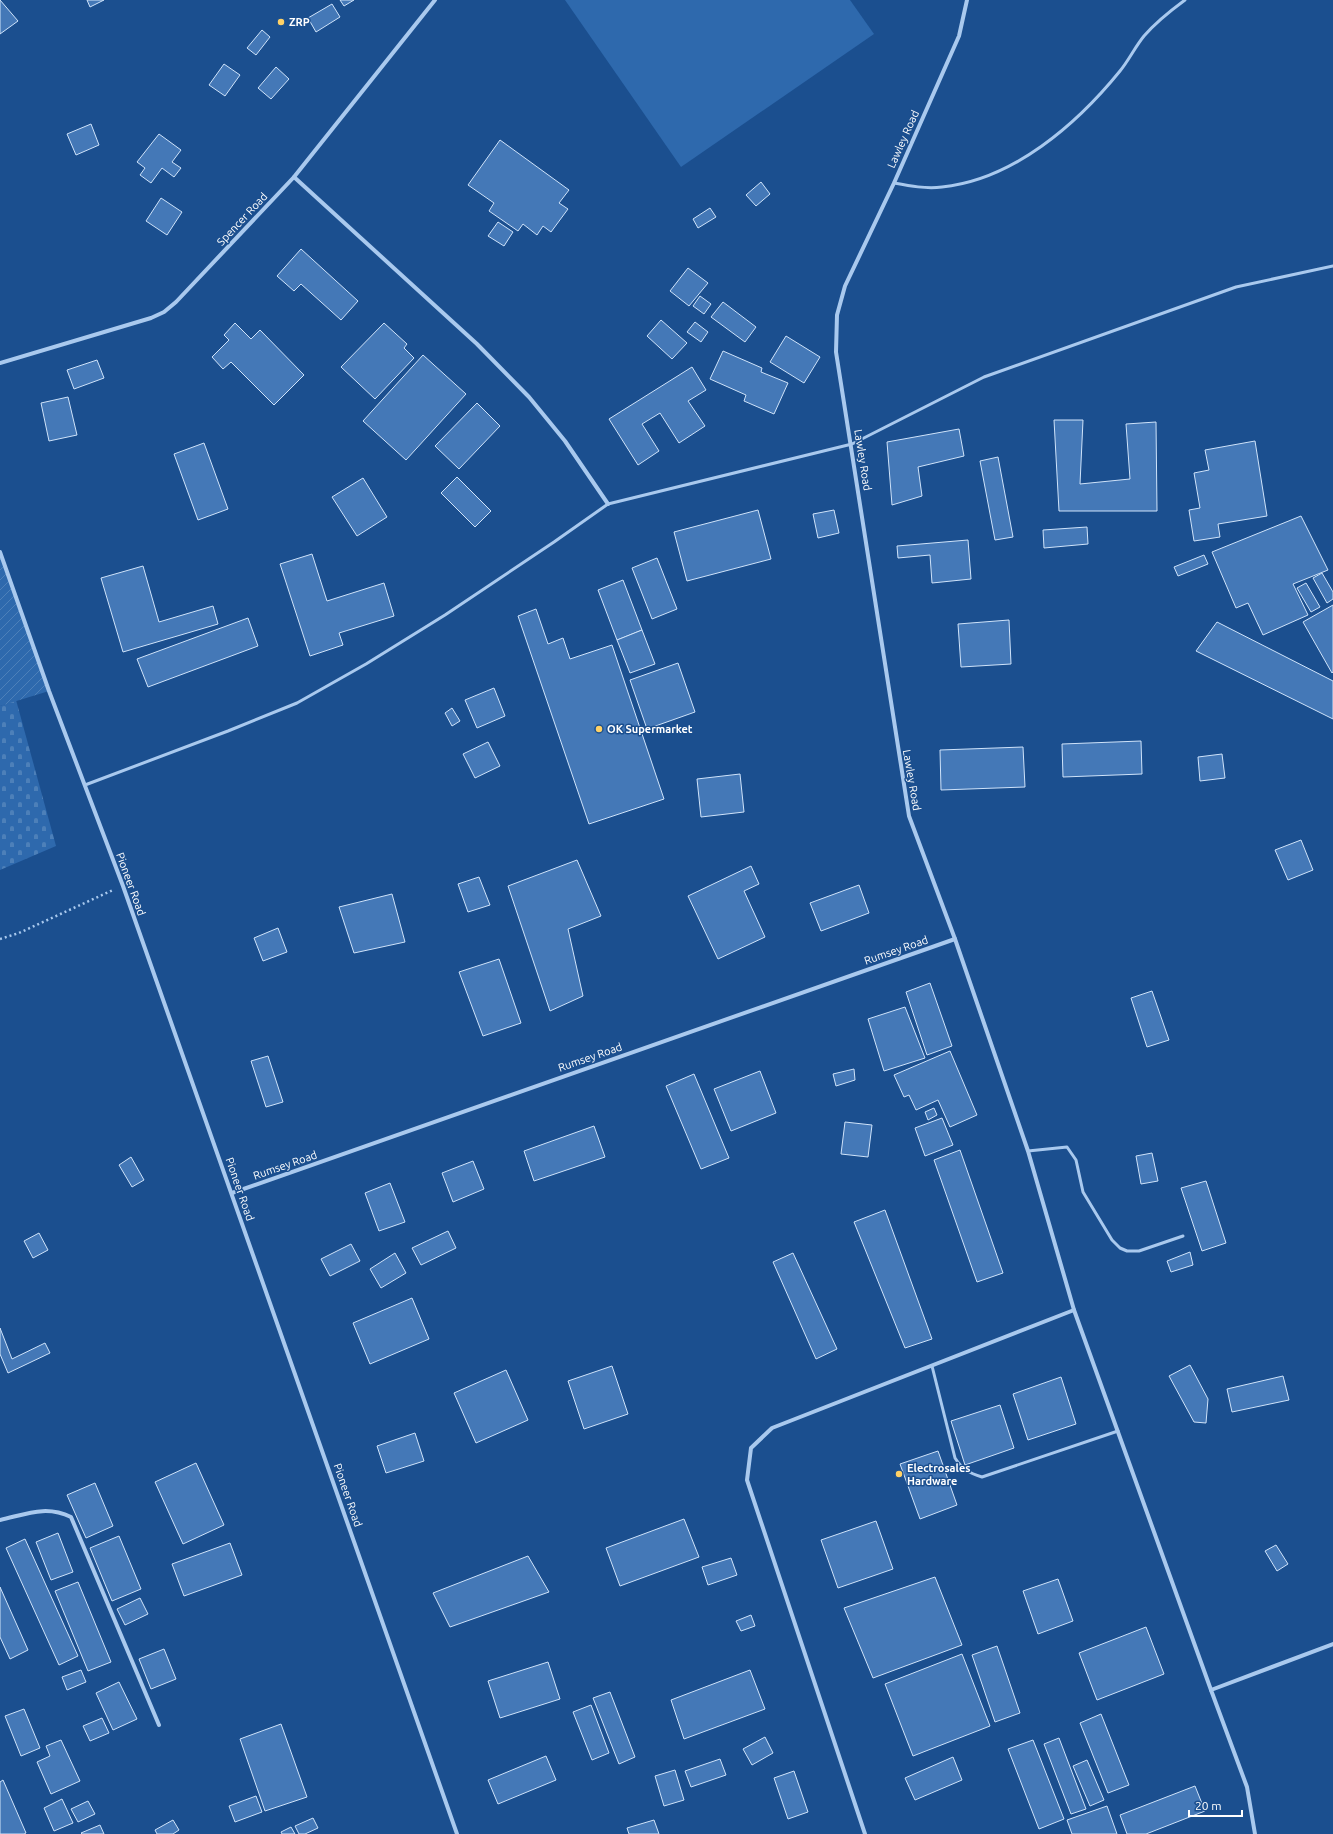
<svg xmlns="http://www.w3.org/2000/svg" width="1333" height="1834" font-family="Ubuntu,sans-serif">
<defs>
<pattern id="cemetery-stones" width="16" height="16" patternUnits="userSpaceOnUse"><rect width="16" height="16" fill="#2e69ad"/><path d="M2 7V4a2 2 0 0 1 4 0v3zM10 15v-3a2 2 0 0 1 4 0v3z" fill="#4d80b9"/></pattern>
<pattern id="garden-furrows" width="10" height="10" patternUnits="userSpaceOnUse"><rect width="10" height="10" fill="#2e69ad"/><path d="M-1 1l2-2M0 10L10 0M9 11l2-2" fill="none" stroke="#4d80b9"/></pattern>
</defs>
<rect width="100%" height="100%" fill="#1b4f8f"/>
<path fill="url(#cemetery-stones)" d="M16 700 56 846 0 870V706Z"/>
<path fill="#2e69ad" d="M565 0H850L874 34 681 167Z"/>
<path fill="url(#garden-furrows)" d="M0 552 49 691 0 706Z"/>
<g fill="#4478b7" stroke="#cfe3fa">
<path d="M0 0 18 21 0 34Z"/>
<path d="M87 0H104L90 7Z"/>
<path d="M340 0H354L344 6Z"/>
<path d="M332 4 340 17 316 32 308 18Z"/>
<path d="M262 30 270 37 256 55 247 48Z"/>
<path d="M224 64 240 75 225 96 209 85Z"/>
<path d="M276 67 289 79 271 99 258 88Z"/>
<path d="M91 124 99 145 76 155 67 134Z"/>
<path d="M159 134 181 150 172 162 181 168 174 177 162 168 151 183 140 175 145 168 137 162Z"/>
<path d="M500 140 569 190 559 203 568 209 551 232 543 226 537 235 523 224 518 231 489 211 494 203 468 185Z"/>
<path d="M761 182 770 194 756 206 746 195Z"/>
<path d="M161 198 182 212 167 235 146 221Z"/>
<path d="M710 208 716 217 698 228 693 219Z"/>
<path d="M498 222 513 232 504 246 488 236Z"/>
<path d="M301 249 358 301 341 320 301 284 294 291 277 276Z"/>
<path d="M688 268 708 283 689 306 670 291Z"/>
<path d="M700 296 711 304 704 314 693 306Z"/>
<path d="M723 302 756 327 745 342 711 317Z"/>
<path d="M661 320 687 343 672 359 647 336Z"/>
<path d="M695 322 708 332 701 342 687 332Z"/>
<path d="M235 323 251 339 260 330 304 375 274 405 231 362 223 369 212 357 229 340 224 335Z"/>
<path d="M384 323 407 344 404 348 414 358 375 399 341 367Z"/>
<path d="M786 336 820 357 804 383 770 362Z"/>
<path d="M723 351 762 368 761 372 788 383 774 414 744 401 746 395 710 379Z"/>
<path d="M423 355 466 394 406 460 363 421Z"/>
<path d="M97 360 104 378 74 389 67 370Z"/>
<path d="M692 367 706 390 688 401 705 426 679 443 660 413 642 424 659 451 638 465 609 419Z"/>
<path d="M68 397 77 435 49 441 41 403Z"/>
<path d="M477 403 500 426 459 469 435 446Z"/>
<path d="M1054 420H1083L1080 484 1130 479 1126 424 1156 422 1157 511H1059Z"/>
<path d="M959 429 964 456 918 467 922 496 892 505 887 442Z"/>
<path d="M1255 441 1267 516 1218 524 1220 537 1194 541 1189 510 1200 508 1194 473 1209 470 1205 450Z"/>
<path d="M204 443 228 509 198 520 174 454Z"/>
<path d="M998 457 1013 537 995 540 980 461Z"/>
<path d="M457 477 491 511 475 527 441 493Z"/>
<path d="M363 478 387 517 357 536 332 497Z"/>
<path d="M758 510 771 559 687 581 674 532Z"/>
<path d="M834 510 839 533 818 538 813 514Z"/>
<path d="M1301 516 1328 570 1293 584 1308 615 1263 635 1248 603 1236 608 1212 552Z"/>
<path d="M1087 527 1088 544 1044 548 1043 530Z"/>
<path d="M968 540 971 579 932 583 930 555 898 558 897 546Z"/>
<path d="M312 554 327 601 384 583 394 616 339 633 343 645 310 656 280 564Z"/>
<path d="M1204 555 1208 564 1178 576 1174 567Z"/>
<path d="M657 558 677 609 652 619 632 568Z"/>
<path d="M143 566 159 622 213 606 218 624 123 652 101 578Z"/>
<path d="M1322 573 1333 592V599L1327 603 1313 578Z"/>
<path d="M623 580 642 630 617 640 598 590Z"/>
<path d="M1306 583 1320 607 1311 612 1297 588Z"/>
<path d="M1333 605V672L1332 673 1303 622Z"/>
<path d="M536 609 548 644 563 638 570 659 612 645 664 799 589 824 518 616Z"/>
<path d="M248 618 258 646 148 687 137 659Z"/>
<path d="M1009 620 1011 664 961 667 958 624Z"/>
<path d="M1217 622 1333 681V719L1196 651Z"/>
<path d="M642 630 655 664 630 673 617 640Z"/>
<path d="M678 663 695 712 647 729 630 680Z"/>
<path d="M494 688 505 716 477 728 465 700Z"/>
<path d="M452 708 460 721 452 726 445 713Z"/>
<path d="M1141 741 1142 774 1063 777 1062 744Z"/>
<path d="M488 742 500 766 475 778 463 754Z"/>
<path d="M1023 747 1025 787 941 790 940 750Z"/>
<path d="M1222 754 1225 778 1200 781 1198 757Z"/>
<path d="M740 774 744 812 701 817 697 779Z"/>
<path d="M1301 840 1313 870 1288 880 1275 850Z"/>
<path d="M577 860 601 916 568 929 583 996 550 1011 508 886Z"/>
<path d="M751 866 759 884 744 891 765 937 718 959 688 896Z"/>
<path d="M479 877 490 905 468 912 458 884Z"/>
<path d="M859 885 869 913 821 931 810 903Z"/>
<path d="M392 894 405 942 354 953 339 907Z"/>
<path d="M278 928 287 952 263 961 254 938Z"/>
<path d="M499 959 521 1023 483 1036 459 972Z"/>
<path d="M930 983 952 1046 927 1055 906 992Z"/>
<path d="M1152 991 1169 1040 1147 1047 1131 998Z"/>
<path d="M905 1007 925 1058 884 1071 868 1019Z"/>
<path d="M950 1051 977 1115 950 1127 938 1100 916 1110 909 1095 904 1097 894 1075Z"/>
<path d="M268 1056 283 1102 266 1107 251 1061Z"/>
<path d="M854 1069 855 1080 836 1086 833 1074Z"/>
<path d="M760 1071 776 1113 731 1131 714 1089Z"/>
<path d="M694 1074 729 1158 701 1169 666 1086Z"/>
<path d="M934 1108 937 1115 928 1120 925 1112Z"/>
<path d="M942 1118 953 1145 925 1156 915 1128Z"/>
<path d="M845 1122 872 1125 868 1157 841 1154Z"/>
<path d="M594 1126 605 1157 534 1181 524 1151Z"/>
<path d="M960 1150 1003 1273 977 1282 934 1160Z"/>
<path d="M1152 1153 1158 1181 1141 1184 1136 1156Z"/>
<path d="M131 1157 144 1180 132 1187 119 1165Z"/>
<path d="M473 1161 484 1189 453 1202 442 1173Z"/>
<path d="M1206 1181 1226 1243 1202 1251 1181 1188Z"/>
<path d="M390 1183 405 1222 379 1231 365 1193Z"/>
<path d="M885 1210 932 1339 905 1348 854 1222Z"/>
<path d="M448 1231 456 1248 421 1265 412 1248Z"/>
<path d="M39 1233 48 1250 33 1258 24 1241Z"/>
<path d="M351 1244 360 1261 330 1276 321 1259Z"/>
<path d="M1190 1252 1193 1265 1171 1272 1167 1261Z"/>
<path d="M395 1253 406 1273 381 1288 370 1269Z"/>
<path d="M793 1253 837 1349 816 1359 773 1262Z"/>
<path d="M412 1298 429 1339 370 1364 353 1323Z"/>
<path d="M0 1328 12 1359 45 1343 50 1353 8 1373 0 1354Z"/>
<path d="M1190 1365 1208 1399 1206 1423 1194 1422 1169 1376Z"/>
<path d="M612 1366 628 1414 584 1429 568 1381Z"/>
<path d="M506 1370 528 1420 476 1443 454 1393Z"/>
<path d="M1283 1376 1289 1400 1232 1412 1227 1389Z"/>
<path d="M1061 1377 1076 1424 1028 1440 1013 1394Z"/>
<path d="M1000 1405 1014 1448 965 1465 951 1421Z"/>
<path d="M415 1433 424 1461 386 1473 377 1446Z"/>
<path d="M938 1451 957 1505 920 1519 900 1464Z"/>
<path d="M196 1463 224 1525 183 1544 155 1482Z"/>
<path d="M95 1483 113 1526 86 1538 67 1495Z"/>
<path d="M684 1519 699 1557 620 1586 606 1548Z"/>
<path d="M876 1521 893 1569 838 1588 821 1540Z"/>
<path d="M58 1533 73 1572 51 1580 36 1542Z"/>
<path d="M119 1536 141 1589 112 1601 90 1548Z"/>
<path d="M25 1539 78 1656 59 1665 6 1548Z"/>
<path d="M230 1543 242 1575 184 1596 172 1564Z"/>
<path d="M1276 1545 1288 1564 1277 1571 1265 1551Z"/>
<path d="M528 1556 549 1592 450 1627 433 1593Z"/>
<path d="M731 1558 737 1575 708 1585 702 1567Z"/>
<path d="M935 1577 962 1645 873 1678 844 1608Z"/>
<path d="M1058 1579 1073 1621 1038 1634 1023 1591Z"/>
<path d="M78 1582 111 1662 88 1671 55 1591Z"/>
<path d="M0 1587 28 1650 10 1659 0 1637Z"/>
<path d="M140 1598 148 1614 125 1625 117 1609Z"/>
<path d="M751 1615 755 1626 741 1631 736 1621Z"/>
<path d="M1146 1627 1164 1674 1097 1700 1079 1653Z"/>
<path d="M997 1646 1020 1713 995 1722 972 1655Z"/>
<path d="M164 1649 176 1679 151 1689 139 1659Z"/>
<path d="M962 1654 990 1726 913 1756 885 1684Z"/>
<path d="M548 1662 560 1699 500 1718 488 1681Z"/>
<path d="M81 1670 86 1682 67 1690 62 1677Z"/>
<path d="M750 1670 765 1709 684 1739 671 1700Z"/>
<path d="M119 1682 137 1719 113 1730 96 1693Z"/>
<path d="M610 1692 635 1757 619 1764 593 1698Z"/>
<path d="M591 1705 609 1753 592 1760 573 1712Z"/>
<path d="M24 1709 40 1748 21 1756 5 1716Z"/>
<path d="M1101 1714 1129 1785 1108 1793 1080 1723Z"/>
<path d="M102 1718 109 1733 90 1741 83 1726Z"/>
<path d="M281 1724 307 1797 265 1811 240 1739Z"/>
<path d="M765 1737 773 1753 752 1765 743 1749Z"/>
<path d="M1059 1738 1086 1809 1071 1814 1044 1744Z"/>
<path d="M61 1740 80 1781 51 1794 37 1762 50 1756 46 1746Z"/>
<path d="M1033 1740 1064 1819 1039 1829 1008 1749Z"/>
<path d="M546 1756 556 1780 498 1804 488 1780Z"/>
<path d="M953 1757 962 1780 915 1800 905 1778Z"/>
<path d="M720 1759 726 1775 691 1787 685 1771Z"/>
<path d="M1087 1760 1104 1800 1090 1806 1073 1766Z"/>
<path d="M675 1770 684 1800 664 1806 655 1776Z"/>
<path d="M794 1771 808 1812 788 1819 774 1778Z"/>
<path d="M3 1780 26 1833 24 1834H0V1782Z"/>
<path d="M1195 1786 1205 1811 1146 1834H1127L1120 1815Z"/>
<path d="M256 1796 262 1812 235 1822 229 1806Z"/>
<path d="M62 1799 73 1823 54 1831 44 1808Z"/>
<path d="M88 1801 95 1814 78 1822 71 1809Z"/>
<path d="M1107 1806 1117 1834H1072L1067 1820Z"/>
<path d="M313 1818 318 1828 305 1834H299L295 1826Z"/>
<path d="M173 1820 179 1830 173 1834H157L155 1830Z"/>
<path d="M654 1820 659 1834H629L627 1828Z"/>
<path d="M100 1825 104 1834H82L81 1833Z"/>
<path d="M291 1827 295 1834H282L281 1832Z"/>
</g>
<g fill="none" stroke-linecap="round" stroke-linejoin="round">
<path stroke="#a9c9ee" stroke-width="2.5" stroke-dasharray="2 3" stroke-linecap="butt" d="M0 939 19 933 113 890"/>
<g stroke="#a9c9ee" stroke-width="3">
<path d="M894 183C910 186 926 189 942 187 1013 180 1077 124 1120 71 1129 60 1135 47 1144 36 1156 22 1170 11 1185 0"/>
<path d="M85 785 228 731 297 703 366 664 445 615 554 542 608 504 852 444 984 377 1236 287 1333 266"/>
<path d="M1028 1151 1067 1147 1076 1160 1083 1192 1112 1240 1120 1248 1127 1251H1139L1183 1236"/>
<path d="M932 1366 955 1458C962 1469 969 1473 982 1477L1118 1431"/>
</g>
<g stroke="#a9c9ee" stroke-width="4">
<path d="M967 0 959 36 894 183 845 286 837 315 836 352 909 816 955 939 1028 1151 1074 1310 1211 1690"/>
<path d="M294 177 477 344 529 397 565 441 608 504"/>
<path d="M0 363 151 318 164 312 176 302 294 177 435 0"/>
<path d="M0 552 49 691 123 886 457 1834"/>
<path d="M232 1193 955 939"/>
<path d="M0 1520C27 1514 46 1505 71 1517L159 1725"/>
<path d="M865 1834 747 1480 751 1448 772 1428 1074 1310"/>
<path d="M1255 1834 1247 1787 1211 1690 1333 1644"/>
</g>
</g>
<g fill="#ffd166" stroke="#1b4f8f" stroke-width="1.5">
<circle cx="281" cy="22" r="4"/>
<circle cx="599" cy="729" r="4"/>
<circle cx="899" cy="1474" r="4"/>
</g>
<g text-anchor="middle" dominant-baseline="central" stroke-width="3" stroke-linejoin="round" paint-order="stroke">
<g font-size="11" font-weight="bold" fill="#fff" stroke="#1b4f8f" text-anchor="start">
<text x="289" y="22">ZRP</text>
<text x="607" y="729">OK Supermarket</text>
<text x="907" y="1468">Electrosales<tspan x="907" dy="13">Hardware</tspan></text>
</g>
<g font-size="11" fill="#fff" stroke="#1b4f8f">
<text transform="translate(903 139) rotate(-66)">Lawley Road</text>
<text transform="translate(242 219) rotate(-47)">Spencer Road</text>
<text transform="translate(863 460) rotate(81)">Lawley Road</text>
<text transform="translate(912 780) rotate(80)">Lawley Road</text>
<text transform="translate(131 884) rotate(70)">Pioneer Road</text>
<text transform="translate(896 950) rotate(-19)">Rumsey Road</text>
<text transform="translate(590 1057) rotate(-19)">Rumsey Road</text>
<text transform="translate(285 1165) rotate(-19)">Rumsey Road</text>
<text transform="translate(240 1189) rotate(71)">Pioneer Road</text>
<text transform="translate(348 1495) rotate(71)">Pioneer Road</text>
</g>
</g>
<path d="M1189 1810v6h53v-6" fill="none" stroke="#ffffff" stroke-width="2"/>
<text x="1195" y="1810" font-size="12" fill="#ffffff" stroke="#1b4f8f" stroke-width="3" paint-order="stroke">20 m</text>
</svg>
